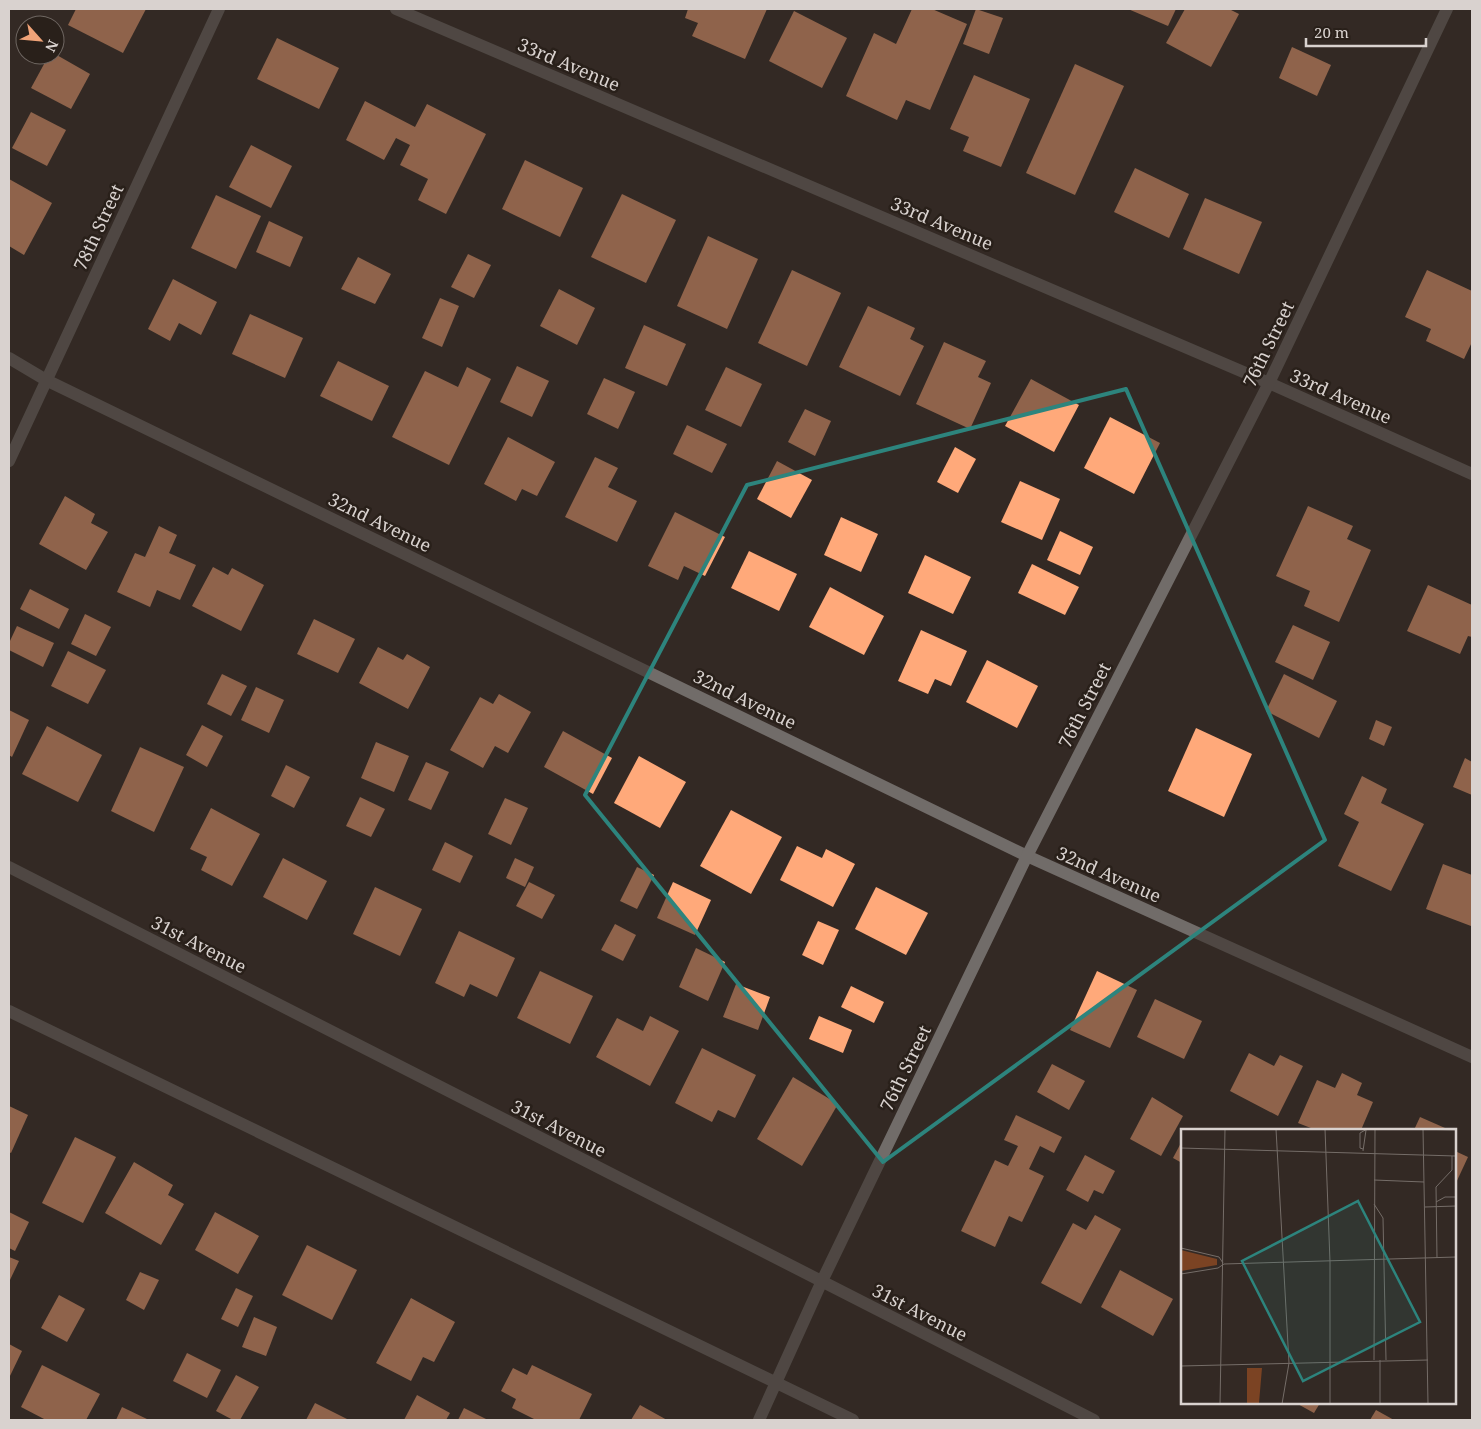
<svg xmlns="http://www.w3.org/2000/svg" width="1481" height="1429" font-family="'Noto Serif',serif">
<rect width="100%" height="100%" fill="#332924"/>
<g fill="#ffa97a">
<path d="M76 9H146L123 53 68 25Z"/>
<path d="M688 9H767L745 59 692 36 698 23 685 18Z"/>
<path d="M912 9H932L967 24 930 110 906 100 897 120 846 96 874 33 896 44Z"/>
<path d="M976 9 1003 18 989 54 963 44Z"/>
<path d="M1128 9H1176L1168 26Z"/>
<path d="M1185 9H1229L1239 14 1211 67 1166 43Z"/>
<path d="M794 11 847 38 822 88 769 61Z"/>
<path d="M277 38 339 68 319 109 257 79Z"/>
<path d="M1292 47 1331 65 1317 96 1279 78Z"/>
<path d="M55 54 90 74 71 109 31 88 49 55Z"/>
<path d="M1075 64 1124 86 1075 195 1026 173Z"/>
<path d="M974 75 1030 99 1001 167 963 151 969 137 950 129Z"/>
<path d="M365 101 415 127 427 104 486 134 446 214 418 200 428 179 400 165 410 145 396 138 384 160 346 140Z"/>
<path d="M31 112 66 130 47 166 12 148Z"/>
<path d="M251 145 292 166 271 208 229 187Z"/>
<path d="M525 160 583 188 560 237 502 209Z"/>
<path d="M1135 168 1189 194 1169 238 1114 212Z"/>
<path d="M9 179 52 203 24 255 9 246Z"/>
<path d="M622 194 676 220 646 283 591 257Z"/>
<path d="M216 195 261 216 236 269 191 248Z"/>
<path d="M1205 198 1262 222 1239 274 1183 249Z"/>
<path d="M269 221 303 237 290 267 256 252Z"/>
<path d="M708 236 758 259 727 329 677 306Z"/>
<path d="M468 254 491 265 474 298 451 287Z"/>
<path d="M358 257 391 274 375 304 341 289Z"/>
<path d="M792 270 841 293 807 366 758 343Z"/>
<path d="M1427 270 1472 291V342L1464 359 1426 341 1431 329 1405 317Z"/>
<path d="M173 279 217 302 201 335 179 323 170 341 148 329Z"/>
<path d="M559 289 595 308 577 345 540 326Z"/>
<path d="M440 298 459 306 442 347 422 338Z"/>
<path d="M868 306 915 328 910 339 924 346 900 396 839 367Z"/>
<path d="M250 314 303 338 285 378 232 354Z"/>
<path d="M644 325 686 344 667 386 625 368Z"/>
<path d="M944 342 986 361 978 377 991 383 970 429 916 404Z"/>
<path d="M338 361 389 386 372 421 320 396Z"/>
<path d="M517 366 549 381 532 417 500 402Z"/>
<path d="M467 367 491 379 449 465 392 437 425 371 458 387Z"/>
<path d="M726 367 762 384 741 427 705 410Z"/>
<path d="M604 378 635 392 618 429 587 414Z"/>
<path d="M1031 379 1079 405 1054 452 1005 426Z"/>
<path d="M805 409 831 421 815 456 788 442Z"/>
<path d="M1110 417 1160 443 1134 494 1084 468Z"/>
<path d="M687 425 727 444 712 473 673 454Z"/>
<path d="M508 437 555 462 537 496 522 489 516 501 484 484Z"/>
<path d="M955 447 976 459 958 493 937 482Z"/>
<path d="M595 457 618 468 608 487 637 501 617 542 565 517Z"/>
<path d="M777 461 812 480 791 518 757 499Z"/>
<path d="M1020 481 1060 499 1042 540 1001 522Z"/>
<path d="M65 496 95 514 91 523 108 532 86 570 39 544Z"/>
<path d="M1308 506 1353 526 1347 539 1371 550 1339 622 1304 606 1310 591 1276 576Z"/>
<path d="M675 512 725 537 705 576 684 566 678 580 648 566Z"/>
<path d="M841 517 878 534 861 572 824 555Z"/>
<path d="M159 526 177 535 169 553 196 565 180 600 157 590 150 607 117 592 135 553 145 557Z"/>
<path d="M1060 531 1093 547 1080 575 1047 560Z"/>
<path d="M749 551 797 574 779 611 731 588Z"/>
<path d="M925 555 971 577 953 614 908 593Z"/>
<path d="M1032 564 1079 587 1065 615 1018 593Z"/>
<path d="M213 567 228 575 232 568 264 585 241 631 192 606Z"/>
<path d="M1428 585 1472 605V637L1468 636 1460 654 1407 631Z"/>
<path d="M830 587 884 616 864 655 809 627Z"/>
<path d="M30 589 69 609 59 629 20 609Z"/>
<path d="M85 614 111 627 96 656 71 644Z"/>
<path d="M314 619 355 639 338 673 297 654Z"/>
<path d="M1293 625 1330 642 1313 680 1275 662Z"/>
<path d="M17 626 54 643 43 667 9 650V643Z"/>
<path d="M921 630 967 651 951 686 935 679 928 694 898 681Z"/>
<path d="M378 647 403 660 407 654 430 667 408 709 359 683Z"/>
<path d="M68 651 106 670 88 704 51 686Z"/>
<path d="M987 660 1038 686 1017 728 966 702Z"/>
<path d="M222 674 247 686 231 716 207 704Z"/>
<path d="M1284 674 1337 701 1319 738 1266 711Z"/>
<path d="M256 687 284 700 269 733 241 720Z"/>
<path d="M499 694 531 712 508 753 495 746 483 768 450 750 480 697 493 704Z"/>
<path d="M9 710 29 720 12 757 9 755Z"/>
<path d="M1376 720 1392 727 1384 746 1369 739Z"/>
<path d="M202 725 223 736 207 767 186 755Z"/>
<path d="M47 726 102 755 78 802 22 774Z"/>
<path d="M1196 728 1252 754 1224 817 1168 791Z"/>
<path d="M563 731 612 758 593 794 544 767Z"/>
<path d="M376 742 409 756 394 792 361 778Z"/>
<path d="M140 747 184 767 154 832 111 811Z"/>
<path d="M639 756 686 782 660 828 614 803Z"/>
<path d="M1465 758 1472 762V795L1453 787Z"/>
<path d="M426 762 449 772 431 810 408 800Z"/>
<path d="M286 765 310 777 294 808 271 796Z"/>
<path d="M1362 776 1387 789 1381 803 1424 824 1391 891 1338 866 1359 822 1344 814Z"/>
<path d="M360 797 385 809 371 837 346 826Z"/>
<path d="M505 798 528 808 511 845 488 834Z"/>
<path d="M211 808 260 834 232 886 201 870 207 857 190 849Z"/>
<path d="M731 810 782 837 751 894 700 866Z"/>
<path d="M445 842 473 856 460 883 432 870Z"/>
<path d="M797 846 822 858 826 849 855 864 833 907 780 880Z"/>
<path d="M283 858 327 881 307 920 263 897Z"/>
<path d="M515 858 534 867 525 887 506 878Z"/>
<path d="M1443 864 1472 875 1471 926 1426 909Z"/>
<path d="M637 867 654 875 637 909 620 901Z"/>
<path d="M529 882 555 895 542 919 516 906Z"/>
<path d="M673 882 711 900 695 935 657 918Z"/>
<path d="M375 887 422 909 400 956 353 934Z"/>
<path d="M876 887 928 913 906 955 855 929Z"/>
<path d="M818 921 839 930 823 965 802 955Z"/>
<path d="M615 924 636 935 623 961 601 950Z"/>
<path d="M459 931 515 958 497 997 470 984 464 997 435 983Z"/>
<path d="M696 948 725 962 708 1001 679 987Z"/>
<path d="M540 971 593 996 570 1044 517 1018Z"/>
<path d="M1097 971 1137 990 1110 1048 1070 1030Z"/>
<path d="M736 984 770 997 758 1030 723 1017Z"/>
<path d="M851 986 884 1002 874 1023 841 1007Z"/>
<path d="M1155 999 1202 1021 1184 1059 1137 1037Z"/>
<path d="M650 1016 679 1031 650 1086 596 1057 617 1018 643 1031Z"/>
<path d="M819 1016 852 1030 843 1053 809 1039Z"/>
<path d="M702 1048 756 1075 735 1118 718 1110 712 1122 675 1103Z"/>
<path d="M1249 1053 1274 1066 1280 1055 1303 1066 1278 1116 1230 1091Z"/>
<path d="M1052 1064 1085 1081 1069 1110 1037 1092Z"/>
<path d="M1342 1073 1362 1083 1357 1095 1373 1102 1361 1130H1316L1298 1123 1317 1080 1335 1088Z"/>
<path d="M793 1077 838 1104 802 1166 757 1139Z"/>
<path d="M1152 1097 1183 1116 1161 1156 1130 1139Z"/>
<path d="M9 1106 28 1115 11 1153 9 1152Z"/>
<path d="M1016 1115 1062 1137 1054 1153 1040 1146 1029 1169 1044 1176 1022 1222 1009 1216 995 1247 961 1231 995 1160 1008 1166 1018 1146 1004 1140Z"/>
<path d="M1420 1117 1445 1128 1444 1130H1414Z"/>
<path d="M75 1137 116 1157 83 1223 42 1203Z"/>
<path d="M1182 1141V1163L1173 1158Z"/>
<path d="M1455 1151 1468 1157 1455 1185Z"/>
<path d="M1085 1155 1115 1171 1103 1194 1094 1190 1088 1202 1066 1190Z"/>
<path d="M134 1162 173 1185 168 1195 184 1204 161 1245 105 1213Z"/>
<path d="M9 1212 29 1222 15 1251 9 1248Z"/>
<path d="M215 1212 259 1236 238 1274 195 1250Z"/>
<path d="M1095 1215 1121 1229 1081 1304 1041 1283 1073 1223 1086 1230Z"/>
<path d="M307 1245 357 1270 332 1320 282 1295Z"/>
<path d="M9 1257 19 1261 9 1282Z"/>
<path d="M1120 1270 1173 1299 1153 1336 1101 1307Z"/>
<path d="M140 1272 159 1280 144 1310 126 1300Z"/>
<path d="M236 1288 253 1296 238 1327 221 1319Z"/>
<path d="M59 1295 85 1309 67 1342 41 1328Z"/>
<path d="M411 1298 455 1322 434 1362 423 1357 411 1381 376 1363Z"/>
<path d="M254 1317 277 1327 266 1356 242 1347Z"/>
<path d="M9 1344 22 1351 9 1378Z"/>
<path d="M187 1353 221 1370 207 1398 173 1381Z"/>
<path d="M42 1365 100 1394 86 1420H46L21 1407Z"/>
<path d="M532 1365 592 1394 579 1420H536L512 1408 516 1399 501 1391 513 1368 527 1375Z"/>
<path d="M236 1375 259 1387 240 1420H233L216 1411Z"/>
<path d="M417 1395 450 1413 446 1420H404Z"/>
<path d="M315 1403 349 1420H306Z"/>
<path d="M1296 1403H1320L1314 1413Z"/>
<path d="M640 1405 667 1420H631Z"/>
<path d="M122 1407 149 1420H116Z"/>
<path d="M464 1408 488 1420H458Z"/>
<path d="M1376 1410 1394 1420H1370Z"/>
</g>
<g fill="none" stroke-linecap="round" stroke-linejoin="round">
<g stroke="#716c69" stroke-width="12">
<path d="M396 9 1269 383 1472 474"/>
<path d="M9 358 46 380 1027 856 1472 1057"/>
<path d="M9 461 219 9"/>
<path d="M9 867 1094 1420"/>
<path d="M9 1011 853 1420"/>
<path d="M759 1420 822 1281 1027 856 1269 383 1447 9"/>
</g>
</g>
<path d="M0 0H1481V1429H0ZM1126 389 1325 840 883 1162 585 795 747 485Z" fill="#332924" fill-opacity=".55" fill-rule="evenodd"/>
<path fill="none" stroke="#2d847d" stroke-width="4" stroke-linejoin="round" d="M1126 389 1325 840 883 1162 585 795 747 485Z"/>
<g text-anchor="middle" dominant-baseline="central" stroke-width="5" stroke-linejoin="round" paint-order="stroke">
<g font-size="18" fill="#d9d2cf" stroke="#29201a">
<text transform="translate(569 64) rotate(23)">33rd Avenue</text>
<text transform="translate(942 223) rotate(23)">33rd Avenue</text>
<text transform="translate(98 227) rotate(-65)">78th Street</text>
<text transform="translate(1268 344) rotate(-64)">76th Street</text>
<text transform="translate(1341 396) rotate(24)">33rd Avenue</text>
<text transform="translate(380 522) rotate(26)">32nd Avenue</text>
<text transform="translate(745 699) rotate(26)">32nd Avenue</text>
<text transform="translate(1084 705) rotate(-63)">76th Street</text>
<text transform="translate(1109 874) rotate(24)">32nd Avenue</text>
<text transform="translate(199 944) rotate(27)">31st Avenue</text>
<text transform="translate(905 1068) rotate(-64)">76th Street</text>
<text transform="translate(559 1128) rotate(27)">31st Avenue</text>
<text transform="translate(920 1312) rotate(27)">31st Avenue</text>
</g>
</g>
<g transform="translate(1181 1129)">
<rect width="275" height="275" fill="#332924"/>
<path d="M0 121 36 130V136L0 142ZM66 239H81L78 274H66Z" fill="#7b4323"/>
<path fill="none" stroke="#756d68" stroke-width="1" d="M95 0 108 234 101 275M144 0 149 133V275M235 0 275 1M242 0 247 275M0 19 275 27M182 20 179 19V4L186 0M182 22 185 1M193 51 243 53M255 73 264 68H275M193 75 202 89 205 231M244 78 275 77M0 119 38 128 42 134M256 129 255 58 271 41V27M43 135 275 128M0 145 37 139 43 135M193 231 194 0M0 237 247 231M39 275 44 0M199 275V231"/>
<path fill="#2d847d" fill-opacity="0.15" stroke="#2d847d" stroke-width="2.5" d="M177 72 239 193 122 252 61 132Z"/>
<rect width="275" height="275" fill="none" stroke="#d9d2cf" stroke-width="2.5"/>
</g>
<rect width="1481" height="1429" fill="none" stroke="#d9d2cf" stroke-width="20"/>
<g transform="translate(40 40) rotate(117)"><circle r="24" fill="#29201a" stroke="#6f6762"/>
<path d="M0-4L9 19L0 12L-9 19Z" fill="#f0a378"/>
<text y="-8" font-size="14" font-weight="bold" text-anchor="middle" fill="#d9d2cf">N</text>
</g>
<path d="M1306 38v8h120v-8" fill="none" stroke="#d9d2cf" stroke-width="2.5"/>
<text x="1314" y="38" font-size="15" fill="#d9d2cf" stroke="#29201a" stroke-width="4" paint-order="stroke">20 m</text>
</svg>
